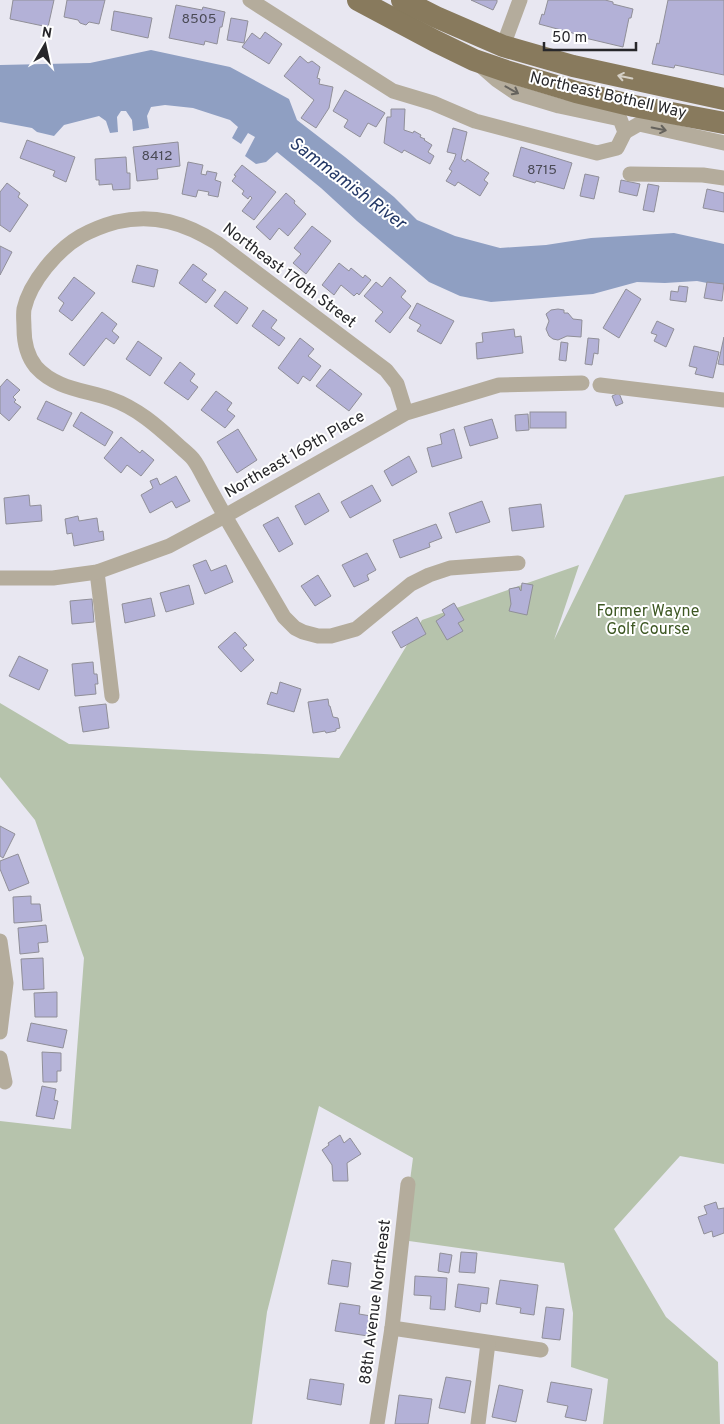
<svg xmlns="http://www.w3.org/2000/svg" width="724" height="1424" font-family="Overpass,sans-serif">
<rect width="100%" height="100%" fill="#e8e7f1"/>
<path fill="#b6c3ac" d="M724 476V1164L680 1156 614 1229 666 1317 718 1362 720 1424H603L608 1379 571 1367 573 1313 564 1263 402 1240 413 1158 319 1106 267 1312 252 1424H0V1121L71 1129 84 958 35 820 0 777V703L69 744 339 758 422 620 579 565 554 640 625 495Z"/>
<path fill="#8f9fc2" d="M151 50 230 67 289 99 297 120 345 157 394 197 417 220 455 236 500 248 546 245 591 238 674 233 724 244V290L717 285 697 281 665 283 637 282 593 294 491 302 460 296 429 282 357 221 321 188 277 152 266 162 256 164 245 156 255 137 248 133 241 144 232 138 238 127 230 120 193 108 165 105 151 107 147 116 149 128 133 131 132 120 126 111H121L117 117 118 132 110 133 106 121 99 116 64 125 54 136 37 132 32 128 0 122V65L90 63Z"/>
<g fill="#b3b1d7" stroke="#908f98">
<path d="M13 0H54L48 27 10 19Z"/>
<path d="M67 0H105L99 24 89 22 86 25 80 23 78 20 64 17Z"/>
<path d="M471 0H497V2L493 10Z"/>
<path d="M548 0H605L613 2V4L633 9 631 18H629L623 47 585 38 586 35 577 32 576 34 539 24 542 14 544 15Z"/>
<path d="M668 0H724V75L675 65 674 68 652 64 657 43 659 44Z"/>
<path d="M176 5 202 10 203 7 225 12 222 27H220L217 44 205 41 204 45 169 38Z"/>
<path d="M114 11 152 18 148 38 111 30Z"/>
<path d="M231 18 248 21 244 43 227 40Z"/>
<path d="M265 32 282 44 269 64 242 47 252 33 260 39Z"/>
<path d="M300 56 308 63 312 61 320 67 317 78 320 79 319 84 333 87 329 108 316 128 301 118 314 100 284 76Z"/>
<path d="M345 90 385 113 376 127 368 123 360 137 344 127 348 120 333 111Z"/>
<path d="M391 109H405L404 130 413 133 414 131 421 135 420 137 425 139 424 140 432 145 428 152 434 156 430 164 404 150 402 153 384 143 387 117H391Z"/>
<path d="M453 128 467 132 461 159 465 162 467 159 489 173 484 180 488 183 480 196 458 182 455 186 446 181 452 171 449 169 454 160 456 154 447 152Z"/>
<path d="M27 140 75 157 66 182 53 176 55 171 20 158Z"/>
<path d="M178 142 180 166 157 169 158 179 137 181 133 147Z"/>
<path d="M521 147 572 163 564 189 536 181 535 183 513 176Z"/>
<path d="M126 157 127 173H130V189L113 190 112 184 99 185V180H96L95 159Z"/>
<path d="M188 162 203 165 201 174 206 175 207 171 217 173 215 180 221 182 218 197 208 195 209 192 198 190 196 197 182 194Z"/>
<path d="M242 165 276 192 254 220 242 211 252 198 250 196 248 199 242 194 244 191 232 181 236 176 234 175Z"/>
<path d="M585 174 599 177 594 199 580 196Z"/>
<path d="M621 180 640 184 637 196 619 192Z"/>
<path d="M7 183 20 193 18 197 28 205 10 232 0 225V192Z"/>
<path d="M648 184 659 186 654 212 643 210Z"/>
<path d="M707 189 724 193V212L703 208Z"/>
<path d="M286 193 295 201 294 203 306 214 288 236 279 228 270 240 256 227Z"/>
<path d="M312 226 331 241 306 274 293 263 301 254 294 248Z"/>
<path d="M0 246 12 252 0 275Z"/>
<path d="M339 263 349 271 351 268 363 278 365 275 371 280 359 295 357 293 354 296 341 285 334 295 322 285Z"/>
<path d="M193 264 207 274 202 280 216 290 206 303 179 283Z"/>
<path d="M137 265 158 270 154 287 132 282Z"/>
<path d="M74 277 95 293 72 321 59 311 64 303 58 298Z"/>
<path d="M390 277 406 291 401 297 411 306 390 333 375 321 383 312 364 296 376 282 382 287Z"/>
<path d="M707 282 724 284 722 301 704 298Z"/>
<path d="M679 286 688 287 686 302 670 300 671 291 678 292Z"/>
<path d="M626 289 641 299 619 338 603 328Z"/>
<path d="M225 291 248 308 237 324 214 306Z"/>
<path d="M417 303 454 321 441 344 417 331 421 325 409 318Z"/>
<path d="M558 309 564 310V313H568L573 319 582 320 581 337 567 336 558 340 553 339 549 336 546 329 549 321 546 314 551 310Z"/>
<path d="M263 310 277 320 271 328 285 338 279 346 252 326Z"/>
<path d="M102 312 117 324 112 331 119 337 114 344 106 338 84 366 69 354Z"/>
<path d="M657 321 674 329 666 347 654 341 657 335 651 333Z"/>
<path d="M514 329 515 337 521 336 523 353 477 359 476 343 483 342 482 333Z"/>
<path d="M724 337V365L718 364Z"/>
<path d="M300 338 314 349 308 356 321 366 310 381 303 376 298 384 278 368Z"/>
<path d="M588 338 599 339 598 354 594 353 592 365 585 364Z"/>
<path d="M138 341 162 358 150 376 126 359Z"/>
<path d="M561 342 568 343 566 361 559 360Z"/>
<path d="M694 346 719 352 713 378 695 374 697 368 689 366Z"/>
<path d="M180 362 195 374 190 381 198 387 188 400 164 383Z"/>
<path d="M330 369 362 394 349 411 316 386Z"/>
<path d="M7 379 20 390 13 397 16 400 14 402 21 407 9 421 0 413V387Z"/>
<path d="M216 391 232 403 227 410 235 416 225 428 201 410Z"/>
<path d="M619 393 623 403 616 406 612 396Z"/>
<path d="M46 401 72 413 63 431 37 419Z"/>
<path d="M81 412 113 432 105 446 73 426Z"/>
<rect x="530" y="412" width="36" height="16"/>
<path d="M528 414 529 430 516 431 515 415Z"/>
<path d="M492 419 498 438 470 446 464 427Z"/>
<path d="M238 429 257 460 237 473 217 442Z"/>
<path d="M454 429 462 458 432 467 427 448 442 444 440 434Z"/>
<path d="M121 437 140 453 142 450 154 460 141 476 127 465 121 473 104 458Z"/>
<path d="M409 456 417 472 392 486 384 471Z"/>
<path d="M176 476 190 501 176 508 172 501 150 513 141 495 153 488 150 481 157 478 160 485Z"/>
<path d="M372 485 381 501 350 518 341 502Z"/>
<path d="M319 493 329 511 305 525 295 506Z"/>
<path d="M29 495 30 506 41 505 42 521 6 524 4 498Z"/>
<path d="M482 501 490 522 456 533 449 513Z"/>
<path d="M541 504 544 527 512 531 509 508Z"/>
<path d="M78 516 79 521 97 518 99 532 103 531 104 540 74 546 72 533 67 534 65 519Z"/>
<path d="M278 517 293 544 279 552 263 525Z"/>
<path d="M436 524 442 538 429 543 430 547 400 558 393 540Z"/>
<path d="M367 553 376 570 367 575 369 580 354 587 342 565Z"/>
<path d="M206 560 211 571 226 565 233 582 205 594 193 565Z"/>
<path d="M318 575 331 596 315 606 301 586Z"/>
<path d="M522 583 533 585 527 615 509 611 511 604 509 589 519 587 520 590 521 591Z"/>
<path d="M189 585 194 604 166 612 160 593Z"/>
<path d="M151 598 155 616 125 623 122 604Z"/>
<path d="M92 599 94 622 72 624 70 601Z"/>
<path d="M454 603 464 620 458 623 463 631 447 640 436 621 445 615 442 610Z"/>
<path d="M417 617 426 634 401 648 392 632Z"/>
<path d="M235 632 247 645 243 648 254 660 241 672 218 647Z"/>
<path d="M19 656 48 670 39 690 9 676Z"/>
<path d="M93 662 94 674H97L98 684H95L96 694 75 696 72 664Z"/>
<path d="M280 682 301 689 294 712 267 704 271 692 277 694Z"/>
<path d="M328 699 329 706H330L333 717 338 718 340 728 336 729V731L326 733 325 731 313 733 308 702Z"/>
<path d="M106 704 109 728 83 732 79 707Z"/>
<path d="M0 826 15 834 3 858 0 856Z"/>
<path d="M18 854 29 883 9 891 0 869V861Z"/>
<path d="M31 896V904H40L42 921 14 923 13 897Z"/>
<path d="M46 925 48 942 38 943 39 952 20 954 18 928Z"/>
<path d="M43 958 44 989 23 990 21 959Z"/>
<path d="M57 992V1017H35L34 993Z"/>
<path d="M31 1023 67 1030 63 1048 27 1041Z"/>
<path d="M42 1052 61 1053V1071H57V1082H43Z"/>
<path d="M42 1086 56 1089 54 1100 58 1101 54 1119 36 1116Z"/>
<path d="M340 1135 344 1143 350 1138 361 1154 347 1163 348 1181H333L332 1165 322 1150 329 1145 328 1143Z"/>
<path d="M716 1202 718 1209 724 1208V1233L713 1237 712 1231 704 1234 698 1217 707 1214 704 1206Z"/>
<path d="M461 1252 477 1253 475 1273 459 1272Z"/>
<path d="M440 1253 452 1255 449 1273 438 1271Z"/>
<path d="M332 1260 351 1263 348 1287 328 1284Z"/>
<path d="M415 1276 447 1278 445 1310 430 1309 431 1296 414 1295Z"/>
<path d="M500 1280 538 1285 534 1315 520 1313 521 1308 496 1304Z"/>
<path d="M458 1284 489 1288 487 1304 481 1303 480 1312 455 1307Z"/>
<path d="M340 1303 360 1306 359 1314 371 1316 368 1336 335 1331Z"/>
<path d="M546 1307 564 1309 560 1340 542 1338Z"/>
<path d="M446 1377 471 1381 465 1413 439 1408Z"/>
<path d="M310 1379 344 1384 341 1405 307 1399Z"/>
<path d="M551 1382 592 1389 586 1421 565 1417 568 1406 547 1402Z"/>
<path d="M499 1385 523 1390 516 1422 492 1417Z"/>
<path d="M399 1395 432 1399 428 1424H395Z"/>
</g>
<g fill="none" stroke-linecap="round" stroke-linejoin="round">
<g stroke="#b4ac9c" stroke-width="15">
<path d="M250 0 393 91 433 103 475 121 597 153 617 148 625 132"/>
<path d="M503 46 520 0"/>
<path d="M481 66 497 80 516 93 559 106 620 119 625 132 639 124 724 143"/>
<path d="M630 174 703 175 724 178"/>
<path d="M600 385 724 400"/>
<path d="M406 413 225 516C217 502 210 489 203 476 200 470 197 464 193 459 189 454 182 449 177 444 157 426 137 408 111 399 85 390 56 389 36 367 27 356 24 342 24 328 24 322 23 315 24 309 30 282 57 250 81 236 92 230 105 225 116 222 154 213 185 223 217 243L386 370 397 384 406 413 499 385 582 383"/>
<path d="M97 572 112 696"/>
<path d="M0 578H53L97 572 169 546 225 516 284 617 295 628 303 632 318 636H331L356 629 411 584 429 575 450 568 518 563"/>
<path d="M0 941 6 983 0 1032"/>
<path d="M0 1058 5 1082"/>
<path d="M392 1328 541 1350"/>
<path d="M377 1424 392 1328 408 1184"/>
<path d="M478 1424 488 1343"/>
</g>
<g stroke="#887a5d" stroke-width="22">
<path d="M358 0 435 41 474 60 506 71 576 92 634 106 724 123"/>
<path d="M402 0 436 17 503 46 573 66 724 99"/>
</g>
</g>
<defs><path id="oneway-shaft" d="M-6 0H5M1.5-3L5.5 0L1.5 3" fill="none" stroke-width="1.6" stroke-linecap="round" stroke-linejoin="round" transform="scale(1.25)"/></defs>
<use stroke="#d5d0c6" href="#oneway-shaft" transform="translate(625 77) rotate(-168)"/>
<g stroke="#66635d">
<use href="#oneway-shaft" transform="translate(512 90) rotate(29)"/>
<use href="#oneway-shaft" transform="translate(659 129) rotate(12)"/>
</g>
<g text-anchor="middle" dominant-baseline="central" stroke-width="4" stroke-linejoin="round" paint-order="stroke">
<g font-size="14" fill="#4a4a55">
<text x="199" y="19">8505</text>
<text x="157" y="156">8412</text>
<text x="542" y="170">8715</text>
</g>
<g font-size="16" fill="#27272a" stroke="#fff">
<text transform="translate(608 96) rotate(13)">Northeast Bothell Way</text>
<text transform="translate(289 276) rotate(37)">Northeast 170th Street</text>
<text transform="translate(295 455) rotate(-30)">Northeast 169th Place</text>
<text transform="translate(376 1302) rotate(-83)">88th Avenue Northeast</text>
</g>
<g font-size="16" fill="#3d5723" stroke="#fff">
<text x="648" y="612">Former Wayne<tspan x="648" dy="18">Golf Course</tspan></text>
</g>
<g font-size="18" font-style="italic" fill="#253967" stroke="#fff">
<text transform="translate(347 184) rotate(37)">Sammamish River</text>
</g>
</g>
<g transform="translate(45 45) rotate(9)" stroke="#ffffff" stroke-width="4" paint-order="stroke">
<path d="M0-4L9 19L0 12L-9 19Z" fill="#27272a"/>
<text y="-8" font-size="14" font-weight="bold" text-anchor="middle" fill="#27272a">N</text>
</g>
<path d="M544 42v8h92v-8" fill="none" stroke="#27272a" stroke-width="2.5"/>
<text x="552" y="42" font-size="15" fill="#27272a" stroke="#ffffff" stroke-width="4" paint-order="stroke">50 m</text>
</svg>
